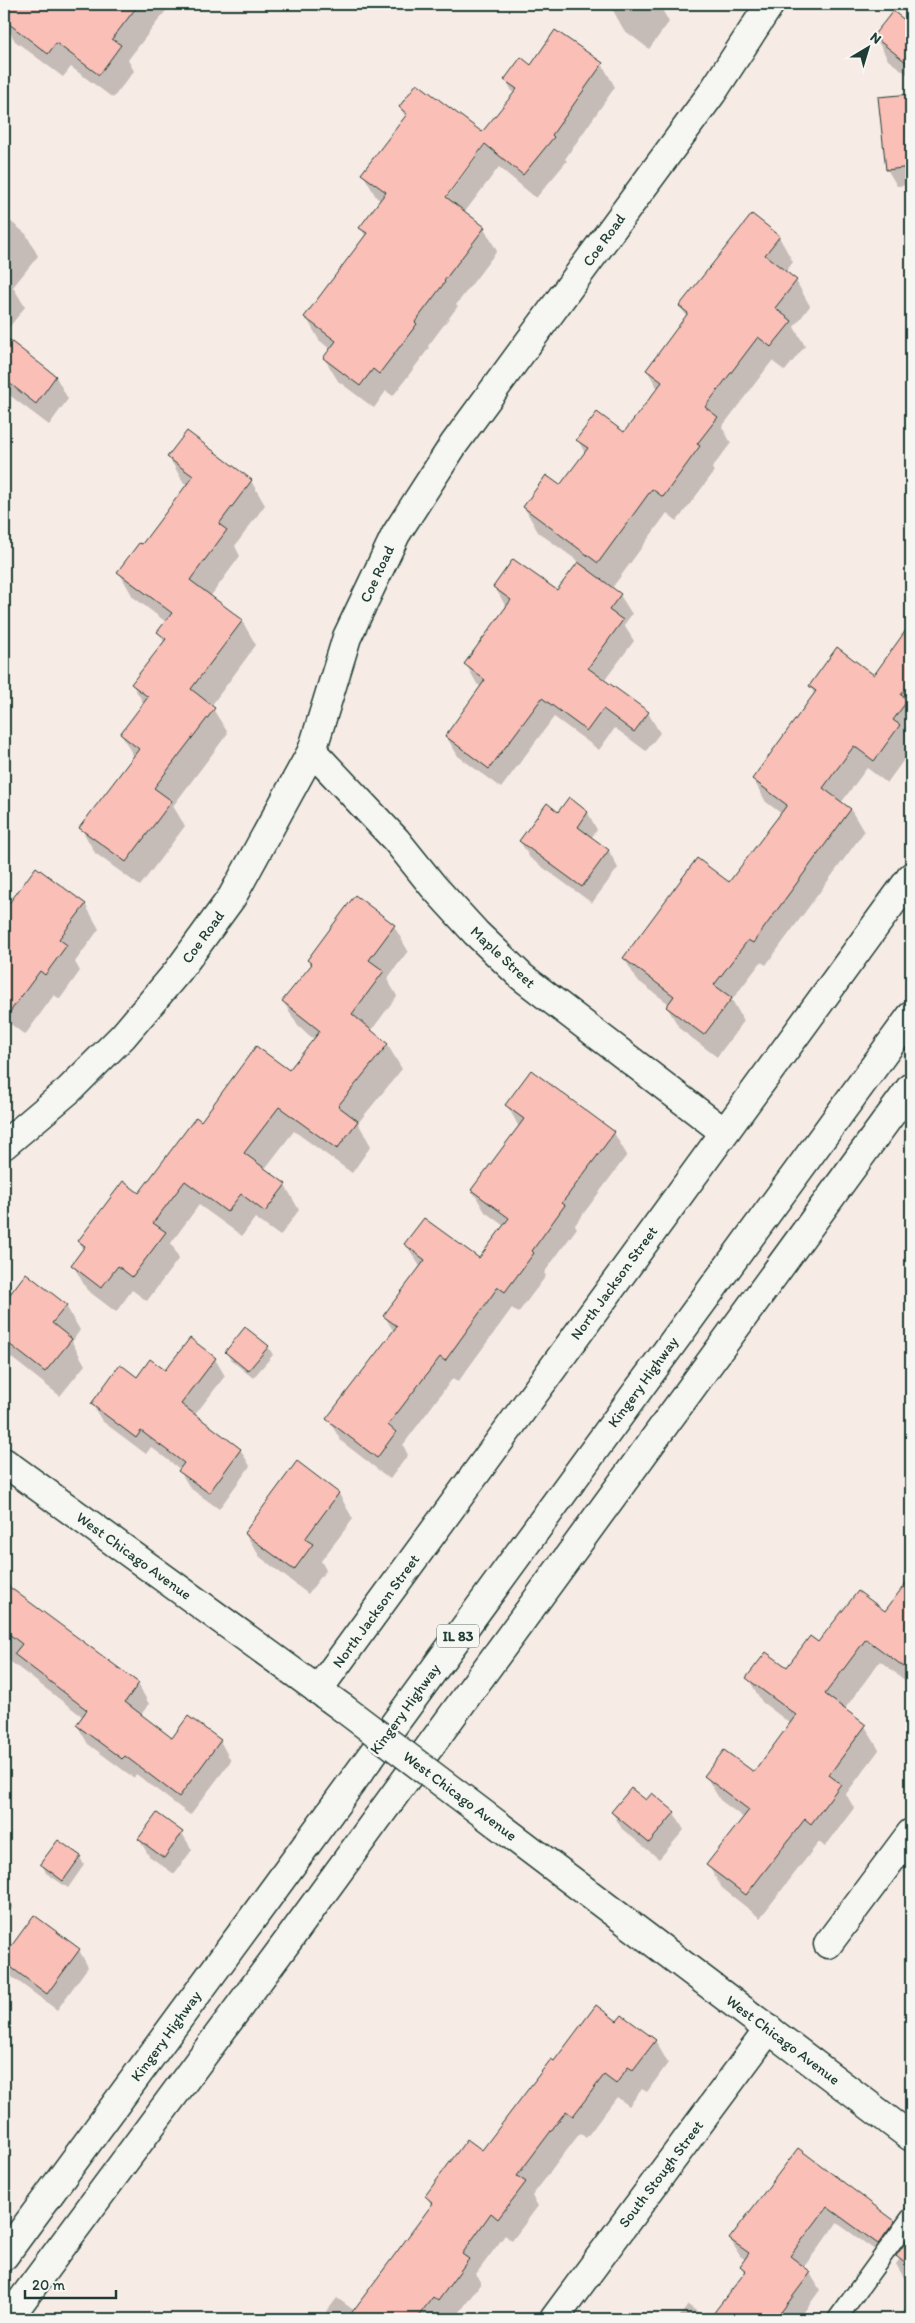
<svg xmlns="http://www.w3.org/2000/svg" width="915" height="2323" font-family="Itim,sans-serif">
<rect width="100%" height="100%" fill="#f7ebe6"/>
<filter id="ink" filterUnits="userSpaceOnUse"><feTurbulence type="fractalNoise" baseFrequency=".02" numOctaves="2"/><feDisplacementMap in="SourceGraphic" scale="10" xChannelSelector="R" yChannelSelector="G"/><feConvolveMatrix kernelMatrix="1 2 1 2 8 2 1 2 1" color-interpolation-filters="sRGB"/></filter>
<g filter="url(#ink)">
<g fill="#0003" fill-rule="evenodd">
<path d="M11 4H171L128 60 134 71 113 98 71 67 63 77 15 41 4 22V13Z"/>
<path d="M611 4H659L669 22 649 49 624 30 610 5Z"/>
<path d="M893 12 911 26V77L888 60 875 36Z"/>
<path d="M602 64 615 87 565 159 567 161 536 198 499 167 464 213 484 228 497 251 456 305 458 306 428 346 429 348 393 396 386 391 374 408 338 381 324 358 331 350 319 340 306 317 366 237 361 228 381 201 376 197 363 174 406 117 400 108 482 134 514 95 506 80 531 66ZM482 145H485L443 203 441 202Z"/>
<path d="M911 95V185L897 186 887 169 880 98Z"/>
<path d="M4 216 26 234 38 256 13 287 25 307 4 334Z"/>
<path d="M779 237 793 262 785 273 796 281 810 306 794 327 805 346 785 371 772 361 722 427 731 443 712 468 714 472 677 521 667 513 612 588 620 595 632 614 624 625 634 641 604 681 648 713 660 733 646 751 615 728 599 750 554 717 501 788 458 756 446 736 481 687 477 684 466 664 506 607 495 587 557 592 579 562 538 532 524 507 560 487 585 453 578 440 625 433 658 389 647 370 687 317 680 306Z"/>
<path d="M4 338 56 377 68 399 49 425 4 391Z"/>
<path d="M169 457 251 481 265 505 235 546 240 556 210 597 242 621 256 645 211 706 228 733 173 806 185 826 140 886 95 853 81 828 134 757 121 734 144 704 132 684 164 642 159 632 166 622 133 597 119 572 142 546 187 485 183 482Z"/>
<path d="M911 625V735L908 740 911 750 887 783 867 768 841 803 851 810 864 832 766 965 761 962 732 1000 744 1021 717 1057 680 1029 667 1007 669 1004 637 980 624 958 729 883 782 814 766 802 753 779 815 695 810 686 874 677Z"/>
<path d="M569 799 588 813 597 830 591 838 609 851 618 868 592 903 530 858 520 841 559 813Z"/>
<path d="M37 869 85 904 99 929 75 962 80 971 60 999 54 995 25 1035 4 1019V913Z"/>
<path d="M394 926 408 951 387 979 397 996 371 1031 387 1044 402 1069 358 1123 371 1146 352 1173 294 1131 264 1170 285 1185 299 1210 280 1236 255 1218 242 1236 199 1205 171 1243 179 1258 147 1301 132 1290 116 1312 87 1290 73 1265 84 1250 79 1241 140 1194 201 1123 289 1071 315 1040 298 1026 283 1001 312 966 308 960Z"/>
<path d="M507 1105 614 1133 627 1155 575 1225 577 1228 544 1273 546 1276 518 1313 512 1308 458 1382 453 1378 403 1445 408 1455 390 1479 341 1441 328 1419 394 1332 385 1317 421 1268 406 1244 479 1260 504 1226 485 1212 472 1190 519 1127Z"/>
<path d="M8 1288 13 1292 66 1306 80 1330 72 1342 85 1365 60 1396 4 1352V1293Z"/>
<path d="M268 1346 273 1355 253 1378 231 1360 226 1352Z"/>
<path d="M215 1359 225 1376 194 1416 240 1449 250 1466 219 1509 190 1488 180 1471 181 1470 151 1447 146 1454 102 1421 92 1404 166 1371Z"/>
<path d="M297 1463 339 1494 353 1519 321 1561 326 1570 308 1594 260 1557 245 1533Z"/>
<path d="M911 1578V1685L880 1661 844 1710 865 1726 879 1750 846 1794 854 1808 825 1847 819 1842 760 1918 722 1888 708 1865 744 1818 720 1800 706 1776 754 1774 791 1724 762 1702 748 1678 787 1669 819 1644 886 1613Z"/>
<path d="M4 1584 138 1684 149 1704 140 1716 172 1740 220 1741 231 1761 190 1815 136 1774 134 1778 88 1744 77 1725 83 1717 7 1659 4 1663Z"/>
<path d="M646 1802 674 1813 684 1830 659 1859 622 1829 612 1812Z"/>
<path d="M182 1833 192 1850 174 1874 149 1856 139 1839Z"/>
<path d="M80 1857 84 1865 68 1888 46 1873 42 1864Z"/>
<path d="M4 1889 13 1906 4 1920Z"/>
<path d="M34 1917 79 1950 88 1967 57 2010 12 1977 4 1963V1958Z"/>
<path d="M618 2023 655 2040 668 2063 647 2092 642 2089 629 2106 617 2097 586 2138 580 2133 532 2196 538 2206 512 2241 505 2235 476 2274 481 2283 455 2319H321L337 2298 355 2311 432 2206 426 2196 482 2152 554 2063Z"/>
<path d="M799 2150 892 2220 902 2237 886 2258 837 2223 803 2268 810 2273 820 2290 799 2319H711L745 2274 741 2266 746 2260 740 2256 730 2239Z"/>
<path d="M911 2244V2285L906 2281 896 2264Z"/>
<path d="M911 2301V2319H901L900 2317Z"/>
<path d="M688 2305 707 2319H678Z"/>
</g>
<g fill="#fabfb6" stroke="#1f3d34">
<path d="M4 4H139L112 39 121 45 99 75 56 43 48 54 4 20Z"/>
<path d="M893 11 911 25V66L873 36Z"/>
<path d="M555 30 603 63 552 135 554 137 523 175 485 144 446 197 485 227 444 281 445 282 415 322 417 324 379 374 373 369 360 386 323 358 336 341 304 317 367 233 359 228 386 192 361 174 407 114 399 107 417 83 482 132 517 89 504 80 521 57 531 65Z"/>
<path d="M911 94V167L886 170 878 97Z"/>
<path d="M752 214 780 236 765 255 797 280 775 308 792 321 771 347 758 337 705 407 718 417 697 444 700 446 663 497 652 489 598 563 523 507 546 475 560 485 588 448 576 440 597 412 624 432 662 382 646 370 688 313 679 306Z"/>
<path d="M4 336 56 376 36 404 4 379Z"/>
<path d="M187 431 252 480 219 524 227 530 190 580 243 620 191 689 215 708 154 788 172 801 126 862 79 828 139 749 120 734 148 697 131 684 166 639 157 632 172 613 117 572 139 543 142 544 193 476 167 457Z"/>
<path d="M513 559 557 590 578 562 621 594 609 610 623 620 588 668 649 712 634 732 603 709 587 731 542 698 489 769 445 736 485 680 464 664 511 600 493 587Z"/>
<path d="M911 623V681L901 695 908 700 893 720 900 725 874 761 854 746 823 788 851 809 753 943 748 940 714 985 732 998 704 1035 666 1007 674 996 623 958 697 858 729 882 787 805 752 779 816 691 809 686 837 647 874 675Z"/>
<path d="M569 797 588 812 578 827 609 850 582 887 519 841 547 803 558 812Z"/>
<path d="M36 867 86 904 59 939 67 945 45 975 40 971 4 1020V910Z"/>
<path d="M355 895 395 925 369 960 384 971 352 1014 388 1044 338 1106 358 1121 337 1149 279 1107 244 1153 286 1184 265 1212 241 1194 227 1212 185 1181 153 1223 166 1232 132 1277 118 1266 101 1288 71 1265 85 1246 78 1241 123 1181 139 1193 196 1117 201 1121 256 1046 289 1070 320 1031 282 1001 312 964 307 960Z"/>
<path d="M531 1070 615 1132 562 1203 565 1205 532 1251 534 1253 505 1292 498 1287 445 1361 440 1357 388 1425 396 1432 377 1458 326 1419 397 1326 383 1316 425 1260 404 1244 424 1218 479 1258 509 1218 471 1190 524 1119 505 1105Z"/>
<path d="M26 1273 67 1305 52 1323 72 1339 45 1372 4 1340V1302Z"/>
<path d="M245 1327 269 1346 248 1371 225 1352Z"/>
<path d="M190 1338 216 1358 181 1404 241 1449 209 1493 178 1471 184 1463 141 1431 136 1438 91 1404 120 1364 137 1377 150 1359 165 1370Z"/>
<path d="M297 1461 339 1493 305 1539 313 1544 294 1570 244 1533Z"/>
<path d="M911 1576V1672L866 1639 825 1694 866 1725 829 1775 841 1784 811 1824 805 1819 746 1895 706 1865 749 1810 704 1776 724 1750 754 1772 796 1715 746 1678 766 1652 787 1667 810 1636 818 1642 858 1591 885 1611Z"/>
<path d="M4 1583 139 1683 125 1702 172 1738 188 1716 221 1740 179 1797 125 1756 122 1759 76 1725 87 1710 14 1654 22 1644 4 1630Z"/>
<path d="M631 1788 646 1800 652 1793 675 1812 649 1843 611 1812Z"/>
<path d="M157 1813 183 1832 164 1858 138 1839Z"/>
<path d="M58 1840 81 1856 63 1881 40 1864Z"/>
<path d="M34 1915 80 1949 47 1994 4 1962V1956Z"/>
<path d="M596 2005 617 2021 622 2015 656 2040 633 2070 628 2067 616 2084 604 2075 573 2116 566 2111 517 2176 526 2182 498 2219 491 2213 462 2254 469 2259 438 2301 433 2297 416 2319H347L433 2203 425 2196 467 2139 482 2150 551 2059 554 2061Z"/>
<path d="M798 2148 895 2221 878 2244 827 2207 790 2256 811 2272 776 2319H709L746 2271 740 2266 749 2253 729 2239Z"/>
<path d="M911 2235V2268L896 2256Z"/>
</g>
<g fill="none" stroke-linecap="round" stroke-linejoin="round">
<g stroke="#1f3d34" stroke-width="21">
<path id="lane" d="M837 2319 911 2217"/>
</g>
<g stroke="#1f3d34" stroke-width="31">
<g id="street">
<path d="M312 751 396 840 433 886 476 933 522 977 724 1132"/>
<path d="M4 1145 69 1090 123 1036 178 971 232 897 312 751 347 637 396 534 454 444 712 93 770 4"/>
<path d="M318 1690 911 877"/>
<path d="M828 1944 911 1833"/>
<path d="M554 2319 769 2029"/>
</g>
</g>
<g stroke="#1f3d34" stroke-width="31">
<g id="secondary">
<path d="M4 1462 343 1708"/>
<path d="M457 1794 911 2137"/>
</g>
</g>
<g stroke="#1f3d34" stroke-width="31">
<g id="highway">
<path d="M4 2256 266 1900 911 1016"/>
<path d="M8 2319 290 1938 911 1087"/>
</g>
</g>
<use href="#lane" stroke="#f6f6f2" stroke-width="18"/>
<use href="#street" stroke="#f6f6f2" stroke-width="28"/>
<use href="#secondary" stroke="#f6f6f2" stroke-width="28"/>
<use href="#highway" stroke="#f6f6f2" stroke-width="28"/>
<g stroke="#1f3d34" stroke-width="31" stroke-linecap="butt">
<path id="secondary-bridge" d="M343 1708 457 1794"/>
</g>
<use href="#secondary-bridge" stroke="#f6f6f2" stroke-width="28"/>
</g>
</g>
<g text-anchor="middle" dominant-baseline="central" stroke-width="5" stroke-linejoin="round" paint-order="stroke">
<rect fill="#f6f6f2" stroke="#60746d" stroke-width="1" x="437" y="1624.5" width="42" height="23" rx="4"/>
<g font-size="14" font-weight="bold" fill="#1f3d34">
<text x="458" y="1636">IL 83</text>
</g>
<g font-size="15" fill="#1f3d34" stroke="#f6f6f2">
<text transform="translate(604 240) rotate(-54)">Coe Road</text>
<text transform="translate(377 574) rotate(-65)">Coe Road</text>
<text transform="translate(203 937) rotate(-54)">Coe Road</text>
<text transform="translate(503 957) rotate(43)">Maple Street</text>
<text transform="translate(614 1283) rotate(-54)">North Jackson Street</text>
<text transform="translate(643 1382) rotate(-54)">Kingery Highway</text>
<text transform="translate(134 1556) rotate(36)">West Chicago Avenue</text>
<text transform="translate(376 1611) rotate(-54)">North Jackson Street</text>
<text transform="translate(405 1709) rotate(-54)">Kingery Highway</text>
<text transform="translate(460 1796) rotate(37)">West Chicago Avenue</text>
<text transform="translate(166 2036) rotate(-54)">Kingery Highway</text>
<text transform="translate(783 2040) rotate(37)">West Chicago Avenue</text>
<text transform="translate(661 2174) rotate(-53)">South Stough Street</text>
</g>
</g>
<rect width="915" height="2323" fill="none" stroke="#f6f6f2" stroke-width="20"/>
<rect x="10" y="10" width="895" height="2303" fill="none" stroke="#1f3d34" stroke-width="2" filter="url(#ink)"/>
<g transform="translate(868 48) rotate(38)" stroke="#f6f6f2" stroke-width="4" paint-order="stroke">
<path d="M0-4L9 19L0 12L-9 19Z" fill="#1f3d34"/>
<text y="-8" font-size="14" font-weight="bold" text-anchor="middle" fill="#1f3d34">N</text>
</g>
<path d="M25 2290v8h91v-8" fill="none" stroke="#1f3d34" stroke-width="2.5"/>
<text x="32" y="2290" font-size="15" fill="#1f3d34" stroke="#f6f6f2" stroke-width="4" paint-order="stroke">20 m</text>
</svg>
